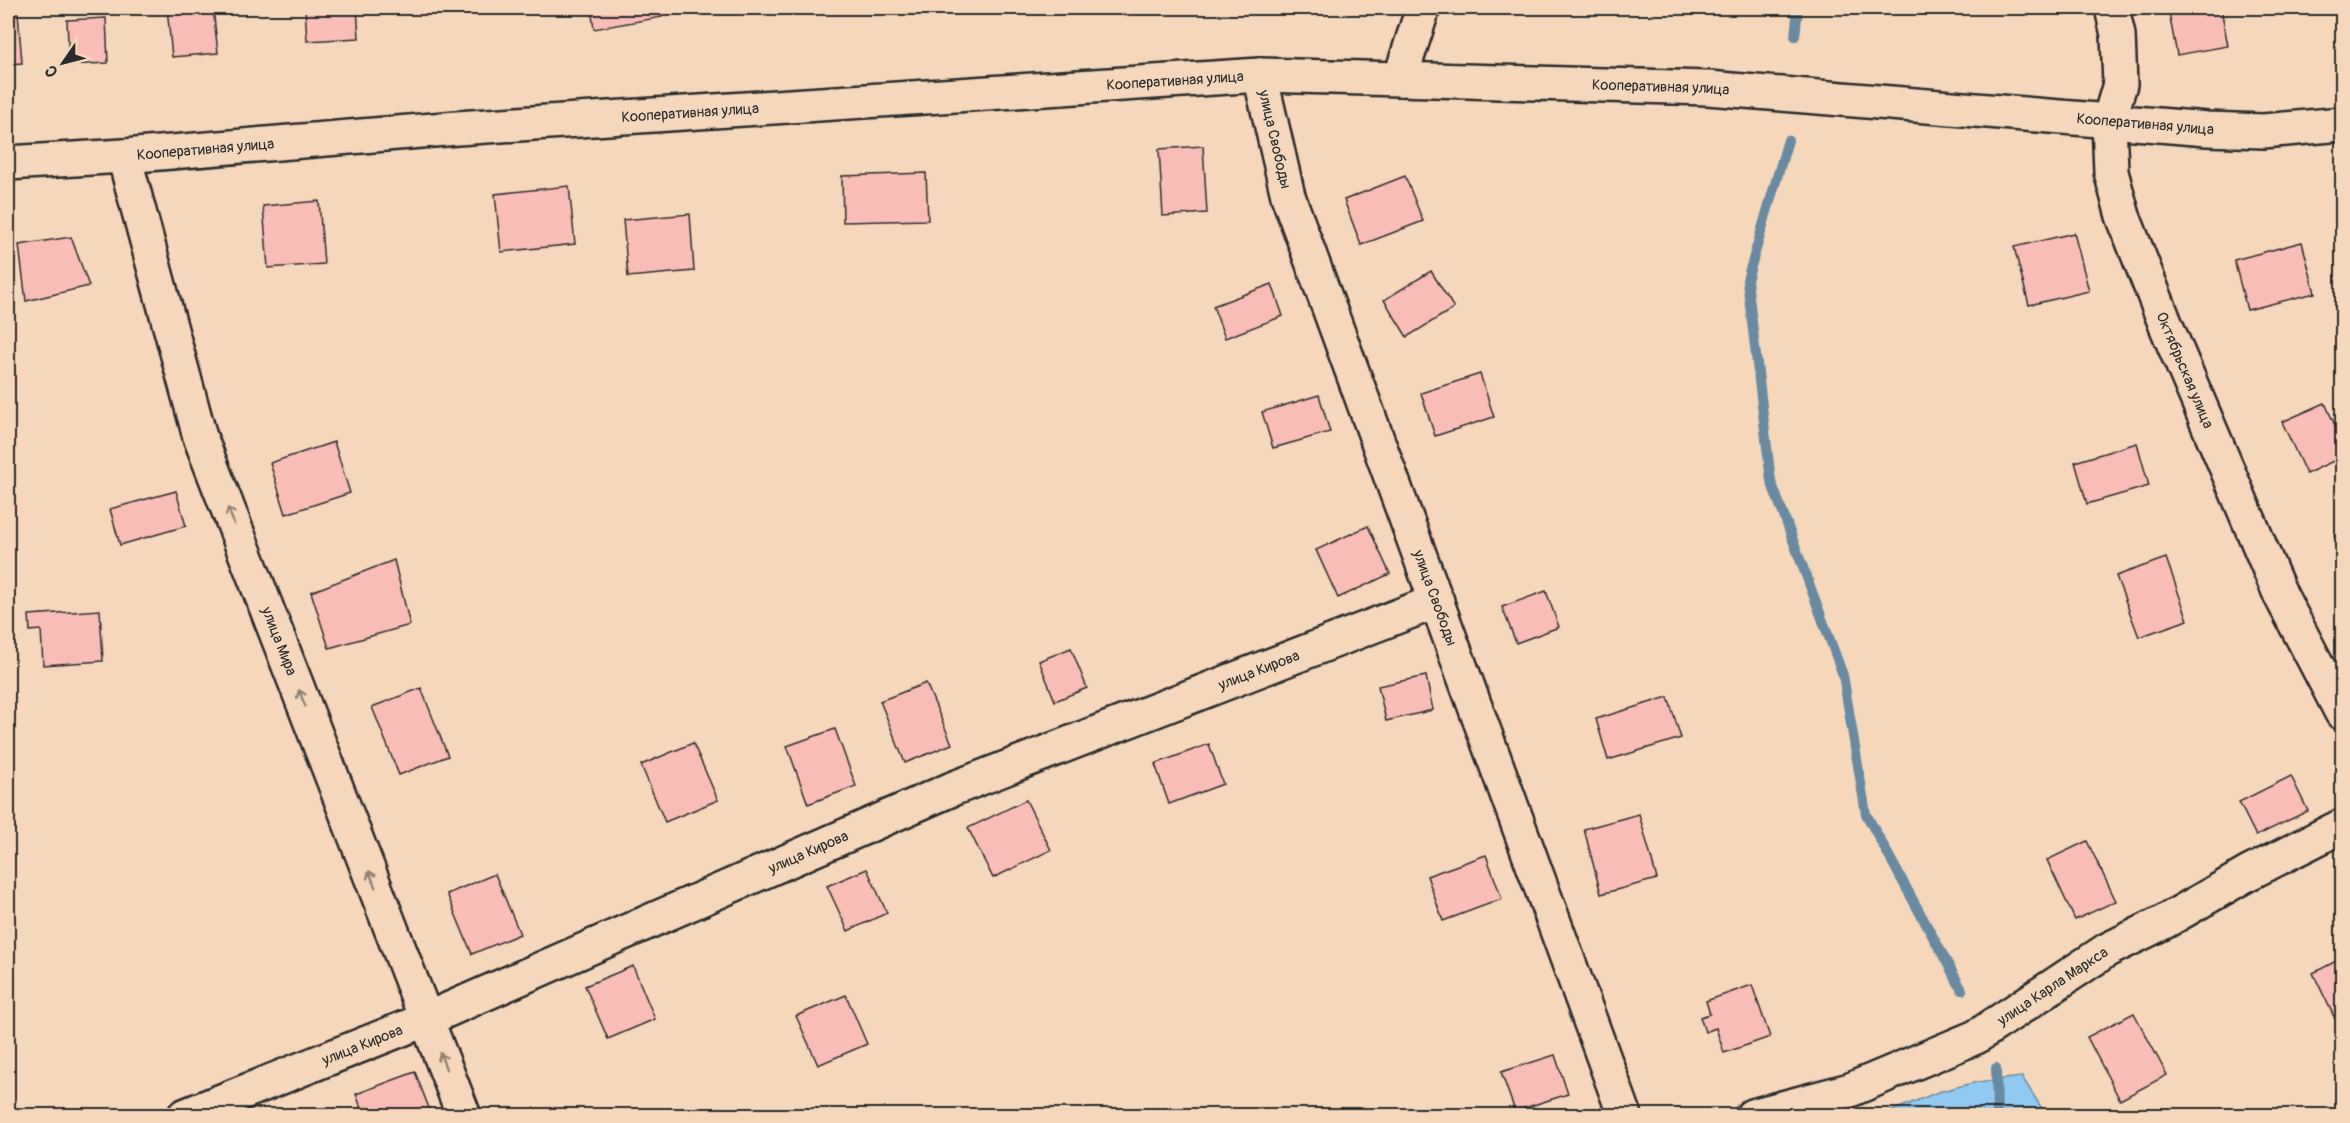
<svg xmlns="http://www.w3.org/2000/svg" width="2350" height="1123" font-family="Pangolin,sans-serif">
<rect width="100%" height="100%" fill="#f5d8bb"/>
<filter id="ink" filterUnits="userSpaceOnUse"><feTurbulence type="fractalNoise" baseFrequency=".0167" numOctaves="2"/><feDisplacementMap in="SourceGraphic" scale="12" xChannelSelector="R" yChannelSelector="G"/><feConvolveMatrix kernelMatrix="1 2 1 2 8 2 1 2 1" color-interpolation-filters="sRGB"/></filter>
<g filter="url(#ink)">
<path fill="#92c9f0" stroke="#698aa1" stroke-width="1.5" d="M2022 1077 2046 1115H1882L1938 1092 1977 1082Z"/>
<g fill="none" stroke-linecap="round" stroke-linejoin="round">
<g stroke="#698aa1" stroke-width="10">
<path d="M1795 36 1798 8"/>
<path d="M1788 140 1747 280 1771 481 1843 675 1866 814 1962 990"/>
<path d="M1996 1068 1997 1116"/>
</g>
</g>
<g fill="#f9bdb7" stroke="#2b2b2b" stroke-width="1.5">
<path d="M167 8H213L218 53 172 57Z"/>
<path d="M305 8H357L359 38 307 41Z"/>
<path d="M591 8H660L662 17 594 29Z"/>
<path d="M2168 8H2221L2228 46 2177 55Z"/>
<path d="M18 13 22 63 8 64V14Z"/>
<path d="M106 18 108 63 69 65 67 20Z"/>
<path d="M1203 146 1207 213 1163 216 1159 149Z"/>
<path d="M926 173 928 220 843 222 842 176Z"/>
<path d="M1405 176 1423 221 1361 245 1344 200Z"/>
<path d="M569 186 575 244 501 252 495 194Z"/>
<path d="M319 201 324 264 268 268 263 206Z"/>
<path d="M690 214 694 271 628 277 623 220Z"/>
<path d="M2074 233 2089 291 2029 305 2014 247Z"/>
<path d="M71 237 89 286 26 301 19 245Z"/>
<path d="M2302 242 2315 293 2247 310 2234 260Z"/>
<path d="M1431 271 1454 308 1407 337 1384 300Z"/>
<path d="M1272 284 1283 316 1225 338 1213 306Z"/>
<path d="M1480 374 1494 417 1435 436 1421 393Z"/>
<path d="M1319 395 1330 432 1273 448 1262 412Z"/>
<path d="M2325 403 2342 441V457L2306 474 2282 422Z"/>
<path d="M334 442 350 493 286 514 270 463Z"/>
<path d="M2137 443 2149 486 2087 504 2075 462Z"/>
<path d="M176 491 186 526 120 545 110 509Z"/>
<path d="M1368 526 1390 574 1338 598 1316 550Z"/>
<path d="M2342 530V549L2334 536Z"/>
<path d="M2166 558 2188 620 2139 637 2116 576Z"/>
<path d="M394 560 410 625 329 648 311 592Z"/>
<path d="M1546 591 1559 627 1516 643 1502 607Z"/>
<path d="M100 610 103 661 43 665 41 630 30 631 29 615Z"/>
<path d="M1071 648 1087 688 1055 701 1039 661Z"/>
<path d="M1426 676 1433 710 1386 721 1378 686Z"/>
<path d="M926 683 952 744 905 763 880 701Z"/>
<path d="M421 688 448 756 399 775 372 707Z"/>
<path d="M1668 697 1681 738 1608 760 1596 719Z"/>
<path d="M835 729 856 786 808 804 787 746Z"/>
<path d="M693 743 718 800 665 822 641 765Z"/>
<path d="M1209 744 1223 784 1169 804 1155 764Z"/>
<path d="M2291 776 2308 811 2256 836 2239 802Z"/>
<path d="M1026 800 1051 850 993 878 968 828Z"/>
<path d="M1639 814 1657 879 1601 894 1584 829Z"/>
<path d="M2087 841 2116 901 2075 920 2047 860Z"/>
<path d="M1486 855 1502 899 1443 921 1427 876Z"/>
<path d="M867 869 887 913 848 931 827 886Z"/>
<path d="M495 874 520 934 472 954 447 894Z"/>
<path d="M2342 958V1026L2339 1027 2313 973Z"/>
<path d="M633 966 655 1019 608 1039 585 986Z"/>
<path d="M1752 985 1770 1037 1724 1053 1716 1028 1705 1032 1700 1017 1710 1014 1706 1001Z"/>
<path d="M846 995 867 1044 818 1065 796 1016Z"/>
<path d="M2134 1013 2167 1075 2120 1100 2087 1037Z"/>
<path d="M1555 1055 1568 1094 1515 1111 1501 1072Z"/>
<path d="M415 1072 432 1116H364L356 1094Z"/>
</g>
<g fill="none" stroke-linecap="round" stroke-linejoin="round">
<g stroke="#2b2b2b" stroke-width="38">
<g id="minor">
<path id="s1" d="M2112 8 2118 35 2120 84 2109 121 2111 172 2123 216 2167 328 2281 596 2342 713"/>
<path id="s2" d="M1260 75 1288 196 1625 1116"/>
<path d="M1400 79 1423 8"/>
<path id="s3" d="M184 1116 427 1019 952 789 1437 601"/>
<path id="s4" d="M1752 1116 1850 1090 1976 1037 2107 950 2164 922 2249 873 2342 826"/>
</g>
</g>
<g stroke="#2b2b2b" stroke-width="38">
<g id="tertiary">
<path id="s5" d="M124 156 200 437 464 1116"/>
</g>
</g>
<g stroke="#2b2b2b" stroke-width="38">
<g id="secondary">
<path id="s6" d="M8 163 124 156 457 128 1260 75 1708 88 2207 129 2263 131 2342 124"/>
</g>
</g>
<use href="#minor" stroke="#f5d8bb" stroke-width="33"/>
<use href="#tertiary" stroke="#f5d8bb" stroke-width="33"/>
<use href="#secondary" stroke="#f5d8bb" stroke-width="33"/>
</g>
<defs><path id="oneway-shaft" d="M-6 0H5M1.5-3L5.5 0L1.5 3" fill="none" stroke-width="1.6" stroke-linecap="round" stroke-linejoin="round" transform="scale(1.5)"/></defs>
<g stroke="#908273">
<use href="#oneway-shaft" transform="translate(231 516) rotate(-111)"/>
<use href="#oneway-shaft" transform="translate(302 698) rotate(-111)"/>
<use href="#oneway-shaft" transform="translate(372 879) rotate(-111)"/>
<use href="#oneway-shaft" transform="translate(443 1061) rotate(-111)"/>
</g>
</g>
<g text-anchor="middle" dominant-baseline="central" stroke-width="6" stroke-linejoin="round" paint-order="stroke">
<g font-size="15" fill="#2b2b2b" stroke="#f5d8bb">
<text stroke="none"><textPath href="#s6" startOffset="1170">Кооперативная улица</textPath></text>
<text stroke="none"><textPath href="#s6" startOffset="1656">Кооперативная улица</textPath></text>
<text stroke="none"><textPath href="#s6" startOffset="684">Кооперативная улица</textPath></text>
<text stroke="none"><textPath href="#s6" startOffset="2142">Кооперативная улица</textPath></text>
<text stroke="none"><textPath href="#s2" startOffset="66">улица Свободы</textPath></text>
<text stroke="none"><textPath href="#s6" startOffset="198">Кооперативная улица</textPath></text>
<text stroke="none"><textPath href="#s1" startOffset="378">Октябрьская улица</textPath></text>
<text stroke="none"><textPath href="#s2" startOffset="552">улица Свободы</textPath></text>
<text stroke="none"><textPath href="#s5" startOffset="510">улица Мира</textPath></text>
<text stroke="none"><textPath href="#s3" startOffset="1164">улица Кирова</textPath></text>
<text stroke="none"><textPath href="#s3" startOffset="678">улица Кирова</textPath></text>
<text stroke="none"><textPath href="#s4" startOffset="330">улица Карла Маркса</textPath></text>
<text stroke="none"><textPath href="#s3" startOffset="192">улица Кирова</textPath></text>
</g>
</g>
<rect width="2350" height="1123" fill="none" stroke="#f5d8bb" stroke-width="30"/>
<rect x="15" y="15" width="2320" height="1093" fill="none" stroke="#2b2b2b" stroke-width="2" filter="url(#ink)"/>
<g transform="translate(63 63) rotate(235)" stroke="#f5d8bb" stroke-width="4.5" paint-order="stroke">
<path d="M0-4.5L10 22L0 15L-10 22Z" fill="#2b2b2b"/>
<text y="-9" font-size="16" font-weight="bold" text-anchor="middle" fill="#2b2b2b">С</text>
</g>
</svg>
